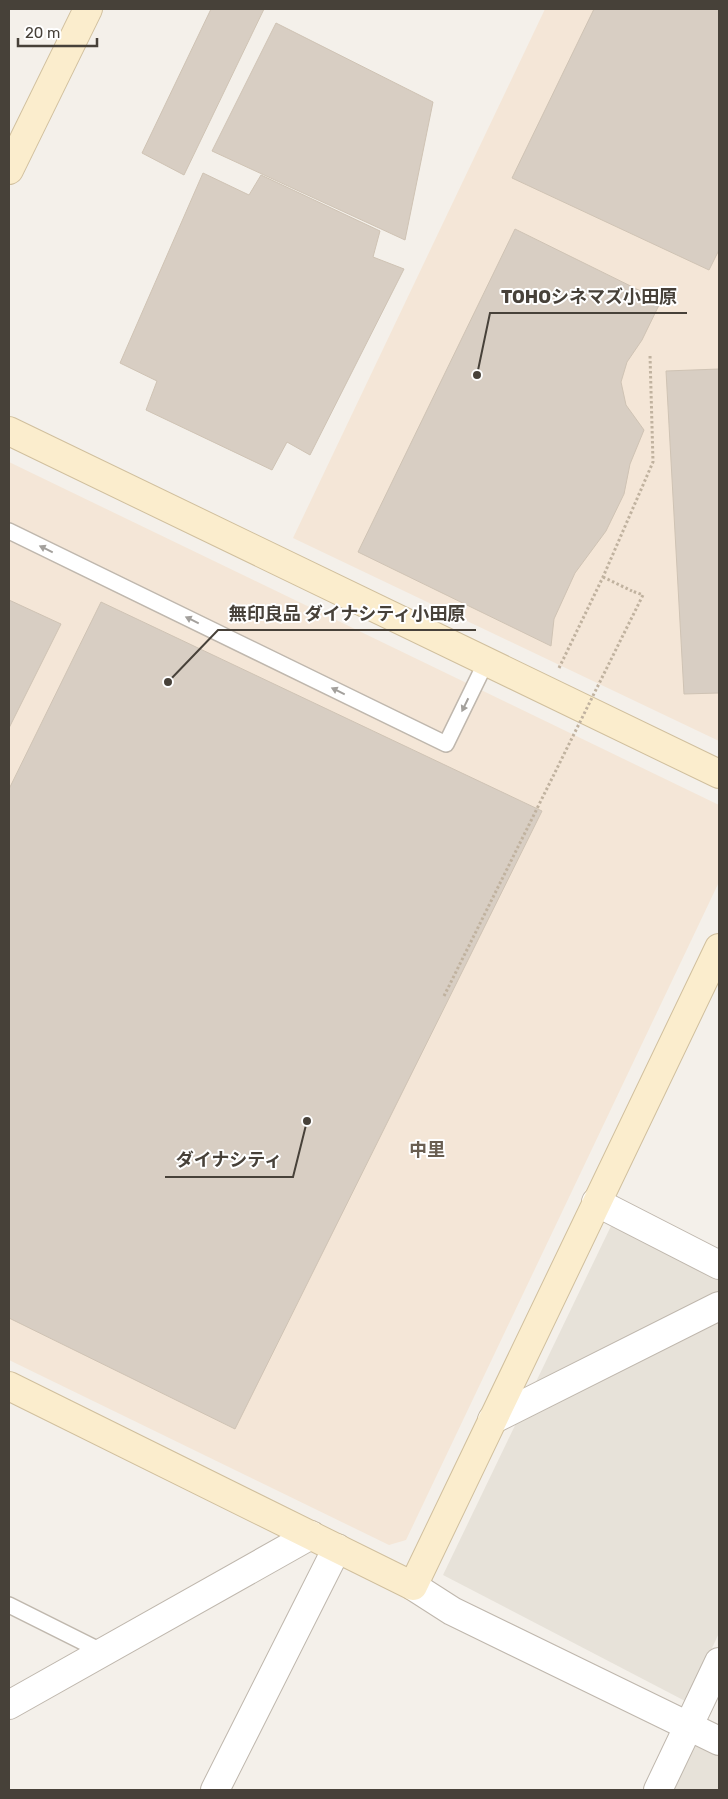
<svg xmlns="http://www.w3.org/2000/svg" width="728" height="1799" font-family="Rubik,'Noto Sans JP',sans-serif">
<rect width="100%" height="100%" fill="#f4f0ea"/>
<g fill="#e7e2d9">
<path d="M611 1226 719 1280V1633L687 1702 443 1575Z"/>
<path d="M696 1743 719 1755V1790H674Z"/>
</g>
<g fill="#f4e6d7">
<path d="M545 9H719V741L293 538Z"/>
<path d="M9 462 719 805V882L406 1540 389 1545 9 1360Z"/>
</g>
<g fill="#d8cec3" stroke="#cfc3b4">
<path d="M211 9H264L184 175 142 153Z"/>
<path d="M594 9H719V250L709 270 512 178Z"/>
<path d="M276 23 433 102 405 240 212 151Z"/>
<path d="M203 173 249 195 261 175 380 231 373 257 404 269 310 455 287 442 272 470 146 410 157 381 120 363Z"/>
<path d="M515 229 661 301 642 340 627 362 621 382 626 405 644 430 630 464 624 494 606 531 575 573 554 619 551 646 358 552Z"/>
<path d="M719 369V693L684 694 666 371Z"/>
<path d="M9 600 61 624 9 728Z"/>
<path d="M101 602 542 811 235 1429 9 1318V789Z"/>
</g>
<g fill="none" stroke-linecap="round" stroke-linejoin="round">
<g stroke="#bfb7ad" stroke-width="18">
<g id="lane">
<path d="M9 531 446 744 486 662"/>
<path d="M9 1605 103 1652"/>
</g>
</g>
<g stroke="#bfb7ad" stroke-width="30">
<g id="street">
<path d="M596 1202 719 1265"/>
<path d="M492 1420 719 1306"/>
<path d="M413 1586 452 1611 719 1741"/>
<path d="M9 1705 311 1535"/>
<path d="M215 1790 337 1548"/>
<path d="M658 1790 719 1662"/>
</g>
</g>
<g stroke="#d0bf9d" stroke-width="30">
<g id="secondary">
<path d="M9 170 88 9"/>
<path d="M9 431 719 774"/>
<path d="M9 1386 413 1586 719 948"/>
</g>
</g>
<g stroke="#c0b29f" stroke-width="3" stroke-dasharray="2.5 2.5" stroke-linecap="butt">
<path d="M603 577 632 591"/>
<path d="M559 668 603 577 653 462 650 355"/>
</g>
<use href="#lane" stroke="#fff" stroke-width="15"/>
<use href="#street" stroke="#fff" stroke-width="28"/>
<use href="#secondary" stroke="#fbedcd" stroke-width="28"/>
<path stroke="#c0b29f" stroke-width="3" stroke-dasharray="2.5 2.5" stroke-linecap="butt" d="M444 996 643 595 632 591"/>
</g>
<defs><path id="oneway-solid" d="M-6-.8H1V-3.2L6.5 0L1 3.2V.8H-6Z" transform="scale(1.25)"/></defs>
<g fill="#a3a09c">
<use href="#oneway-solid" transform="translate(46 549) rotate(-154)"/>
<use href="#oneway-solid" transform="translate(192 620) rotate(-154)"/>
<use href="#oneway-solid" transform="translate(338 691) rotate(-154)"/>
<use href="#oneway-solid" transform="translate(465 705) rotate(116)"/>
</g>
<g text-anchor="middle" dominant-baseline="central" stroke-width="4" stroke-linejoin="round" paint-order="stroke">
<g font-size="18" font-weight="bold" fill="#695e51" stroke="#fff">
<text x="427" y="1150">中里</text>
</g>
</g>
<path fill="none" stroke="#474139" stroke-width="2" d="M477 375L490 313H687M168 682L218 630H476M307 1121L293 1177H165"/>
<g fill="#474139" stroke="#fff" stroke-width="2">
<circle cx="477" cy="375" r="5"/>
<circle cx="168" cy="682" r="5"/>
<circle cx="307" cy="1121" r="5"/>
</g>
<g font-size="18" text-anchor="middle" font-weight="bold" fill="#474139" stroke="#fff" stroke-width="4" stroke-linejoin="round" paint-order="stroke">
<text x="589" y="303">TOHOシネマズ小田原</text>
<text x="347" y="620">無印良品 ダイナシティ小田原</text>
<text x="229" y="1166">ダイナシティ</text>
</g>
<rect width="728" height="1799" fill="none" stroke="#474139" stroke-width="20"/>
<path d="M18 38v8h79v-8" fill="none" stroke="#474139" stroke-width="2.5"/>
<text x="25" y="38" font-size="15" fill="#474139" stroke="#ffffff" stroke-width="4" paint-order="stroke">20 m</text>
</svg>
